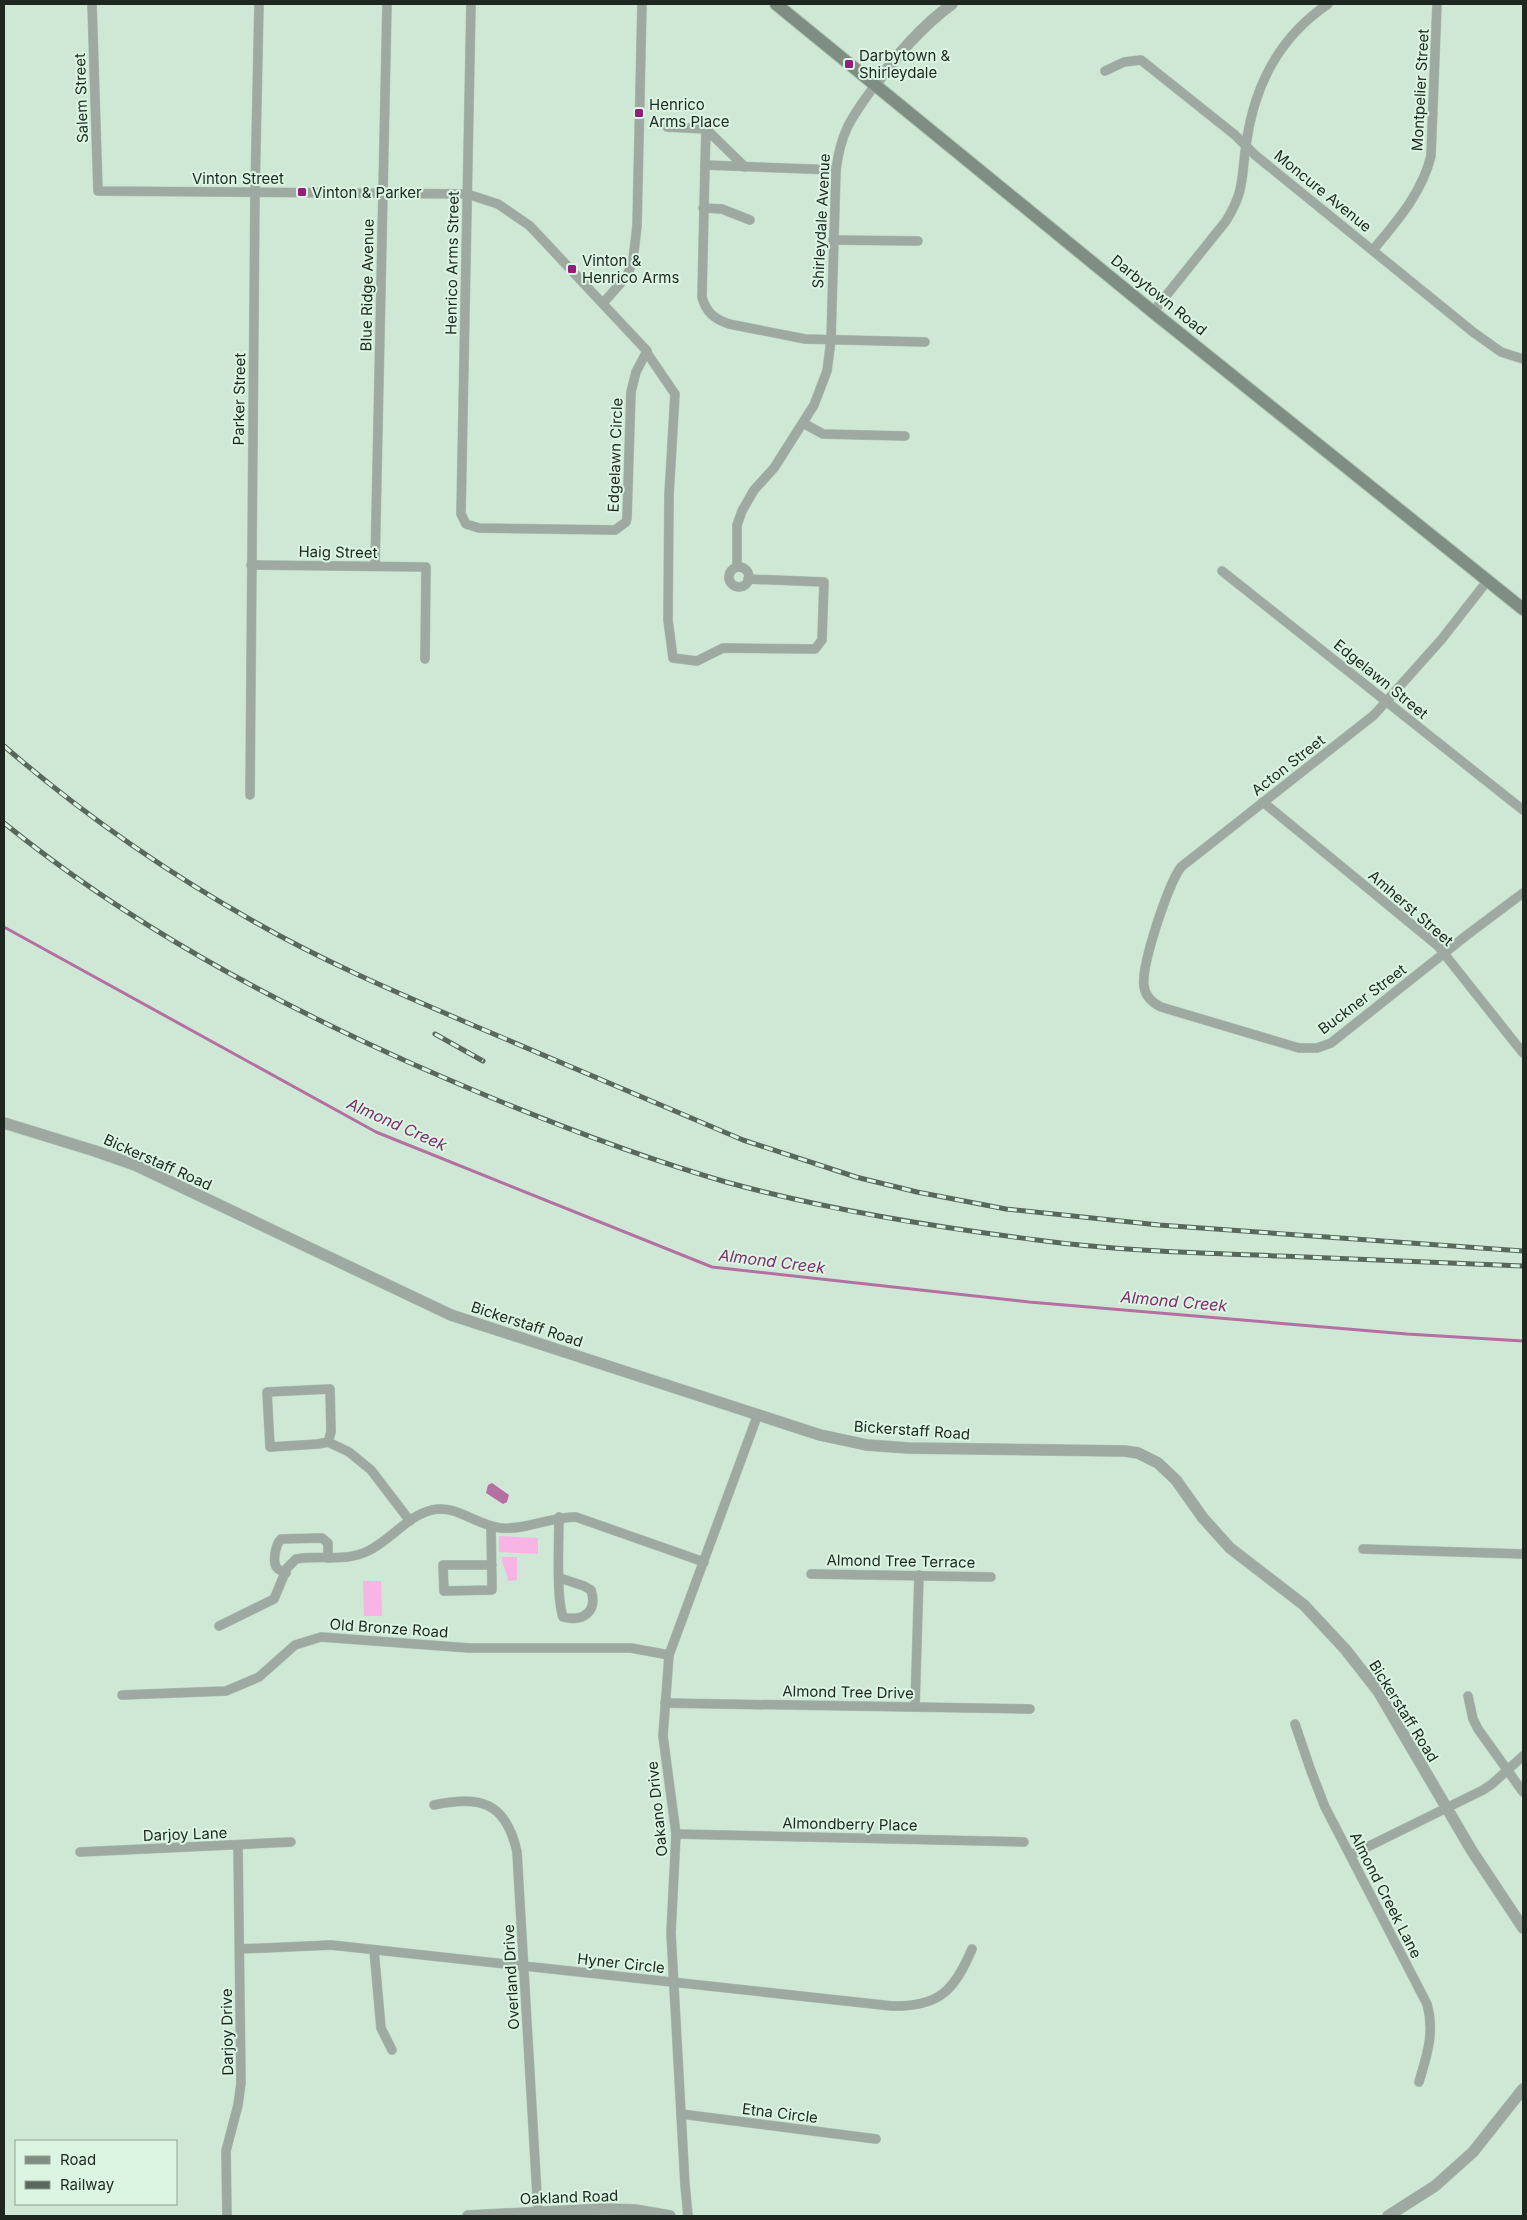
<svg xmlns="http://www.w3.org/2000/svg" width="1527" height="2220" font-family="Inter,sans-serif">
<rect width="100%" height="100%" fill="#cee8d5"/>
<g fill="#f8b4e5">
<path d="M499 1536 538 1538V1554L499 1552Z"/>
<path d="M502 1557H517V1580L508 1581C507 1571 502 1566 502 1557Z"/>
<path d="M381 1581 382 1616H364L363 1581Z"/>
</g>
<path fill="#b470a3" d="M492 1483 509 1495 507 1502 503 1504 486 1493 488 1485Z"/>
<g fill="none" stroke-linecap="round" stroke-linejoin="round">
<path stroke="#b470a3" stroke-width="3" d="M4 927 376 1132 712 1267 1029 1302 1407 1334 1523 1341"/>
<g stroke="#aec5b4" stroke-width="10">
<g id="minor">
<path d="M92 4 98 191 467 194 498 204 530 226 647 351 636 372 631 392 627 518 626 522 615 530 479 528 466 524 461 514C465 344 468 174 471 4"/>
<path d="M1105 71 1124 62 1141 60 1235 135 1255 155 1473 332 1501 352 1523 359"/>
<path d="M667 127 706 129 745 167"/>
<path d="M705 165 706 129"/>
<path d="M836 170 705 165 702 297C706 312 714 319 729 324L805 339 925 342"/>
<path d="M703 208 722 209 750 220"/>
<path d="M833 240 918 241"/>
<path d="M1373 250C1397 221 1422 193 1431 156L1437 4"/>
<path d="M604 302 627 276 633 260 637 226 642 4"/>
<path d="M1153 312 1226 221C1245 190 1241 179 1246 145 1254 86 1278 38 1328 4"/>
<path d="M647 353 675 394 669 495 668 620 673 658 697 661 723 648 815 649 822 640 824 582 748 579"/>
<path d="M803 423 823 434 905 436"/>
<path d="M251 565 426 567 425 659"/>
<path d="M375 566 387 4"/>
<path d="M737 567V525L742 511 754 490 774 468 814 405 827 371 831 340 836 170C841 130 852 117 875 85"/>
<circle cx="739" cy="577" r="10"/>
<path d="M1222 571 1523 810"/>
<path d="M1488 580 1441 640 1374 715 1181 867C1168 885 1141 965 1144 986 1145 996 1153 1003 1161 1007L1299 1048H1317L1331 1043 1467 935 1523 893"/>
<path d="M250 795 255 192 259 4"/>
<path d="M1263 802 1438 946 1523 1053"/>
<path d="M328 1442 331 1432 330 1389 267 1392 270 1447 318 1444 328 1442 349 1452 371 1470 410 1521"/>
<path d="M559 1517C559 1542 556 1596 563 1617 583 1622 598 1612 591 1590L584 1586 560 1578"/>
<path d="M491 1526 492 1590 444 1591 443 1565H492"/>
<path d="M1363 1549 1523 1554"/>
<path d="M286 1573C285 1572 279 1570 278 1569 271 1563 276 1544 281 1539L322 1538 328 1543V1558"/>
<path d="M811 1574 991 1577"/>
<path d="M219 1626 274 1599 287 1568 296 1559C321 1555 345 1562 368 1551 391 1540 407 1516 432 1510 456 1504 477 1526 501 1528 526 1530 550 1517 576 1517L704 1562"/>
<path d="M122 1695 226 1691 259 1677 295 1645 321 1637 469 1648H631L669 1655"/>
<path d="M1468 1696 1473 1719 1478 1729 1523 1792"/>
<path d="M665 1703 1030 1709"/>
<path d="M915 1707 919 1575"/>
<path d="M1295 1724 1311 1771 1325 1807 1427 2004C1435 2032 1427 2055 1419 2082"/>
<path d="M434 1805C480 1795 506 1802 517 1852L538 2212"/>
<path d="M676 1834 1024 1842"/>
<path d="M80 1852 291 1842"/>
<path d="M1351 1855 1483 1790 1492 1784 1523 1756"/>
<path d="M240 1949 331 1945 892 2006C939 2007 954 1991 972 1949"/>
<path d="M374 1950 381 2028 392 2050"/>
<path d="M681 2114 876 2139"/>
<path d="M227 2216 226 2151 238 2105 241 2083 238 1846"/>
<path d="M688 2216 685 2185 671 1933 676 1834 663 1736 669 1655 758 1414"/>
</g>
</g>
<g stroke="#aec5b4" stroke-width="12">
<g id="tertiary">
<path d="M875 85C898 54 921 27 952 4"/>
<path d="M4 1123 95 1151 135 1165 451 1315 820 1435 867 1445 908 1448 1125 1451 1138 1453 1158 1463 1176 1480 1203 1518 1230 1548 1304 1605 1345 1649 1378 1691 1472 1851 1523 1928"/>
<path d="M468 2216 604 2209 635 2210 670 2216"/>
<path d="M1388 2216 1435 2186 1473 2152 1523 2089"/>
</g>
</g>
<g stroke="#aec5b4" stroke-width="14">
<path id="secondary" d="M776 4 1153 312 1523 609"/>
</g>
<use href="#minor" stroke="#9ea9a1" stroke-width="9"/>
<use href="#tertiary" stroke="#9ea9a1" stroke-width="11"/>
<use href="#secondary" stroke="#7e8e82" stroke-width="12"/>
<g stroke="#59685d" stroke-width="5">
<g id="rail">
<path d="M4 746C80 812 165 871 253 921 326 963 405 996 482 1029 569 1066 656 1103 743 1140L856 1177 917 1192 1006 1209 1159 1225 1523 1251"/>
<path d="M4 823C129 924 269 1000 415 1065 517 1110 620 1151 726 1182 827 1210 934 1227 1037 1240 1118 1251 1199 1253 1280 1256 1361 1259 1442 1263 1523 1266"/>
<path d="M435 1034 483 1061"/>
</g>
</g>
<use href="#rail" stroke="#dbf5e2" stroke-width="3" stroke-dasharray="9" stroke-linecap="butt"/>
</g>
<g fill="#921e7d" stroke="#dbf5e2" stroke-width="2">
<rect x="844" y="59" width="10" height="10" rx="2.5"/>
<rect x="634" y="108" width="10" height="10" rx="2.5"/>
<rect x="297" y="187" width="10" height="10" rx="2.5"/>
<rect x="567" y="264" width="10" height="10" rx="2.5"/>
</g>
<g text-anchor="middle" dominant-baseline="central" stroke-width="4" stroke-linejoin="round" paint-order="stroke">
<g font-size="15" fill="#1d2720" stroke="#dbf5e2" text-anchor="start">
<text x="859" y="55">Darbytown &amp;<tspan x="859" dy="17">Shirleydale</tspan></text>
<text x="649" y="104">Henrico<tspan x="649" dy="17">Arms Place</tspan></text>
<text x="312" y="192">Vinton &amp; Parker</text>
<text x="582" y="260">Vinton &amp;<tspan x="582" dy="17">Henrico Arms</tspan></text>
</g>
<g font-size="15" fill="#1d2720" stroke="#dbf5e2">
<text transform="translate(1420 90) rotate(-87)">Montpelier Street</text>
<text transform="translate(81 98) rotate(-92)">Salem Street</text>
<text x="238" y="178">Vinton Street</text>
<text transform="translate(1323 191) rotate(39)">Moncure Avenue</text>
<text transform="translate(821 221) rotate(-87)">Shirleydale Avenue</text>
<text transform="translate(452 263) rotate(-89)">Henrico Arms Street</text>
<text transform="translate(367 285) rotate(-89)">Blue Ridge Avenue</text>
<text transform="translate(1159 295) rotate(39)">Darbytown Road</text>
<text transform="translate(239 399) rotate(-89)">Parker Street</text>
<text transform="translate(615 455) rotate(-88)">Edgelawn Circle</text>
<text transform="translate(338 552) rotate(1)">Haig Street</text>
<text transform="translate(1381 679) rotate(39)">Edgelawn Street</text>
<text transform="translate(1288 765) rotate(-38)">Acton Street</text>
<text transform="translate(1411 908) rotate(41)">Amherst Street</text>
<text transform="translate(1362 999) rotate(-37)">Buckner Street</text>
<text transform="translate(158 1162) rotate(24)">Bickerstaff Road</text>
<text transform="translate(527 1324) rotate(18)">Bickerstaff Road</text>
<text transform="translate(912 1430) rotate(4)">Bickerstaff Road</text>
<text transform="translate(901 1561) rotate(1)">Almond Tree Terrace</text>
<text transform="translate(389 1628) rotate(4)">Old Bronze Road</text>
<text transform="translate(848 1692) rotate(1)">Almond Tree Drive</text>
<text transform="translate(1404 1711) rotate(58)">Bickerstaff Road</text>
<text transform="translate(657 1809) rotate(-96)">Oakano Drive</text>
<text transform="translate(850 1824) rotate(1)">Almondberry Place</text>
<text transform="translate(185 1834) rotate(-2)">Darjoy Lane</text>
<text transform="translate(1386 1895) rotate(63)">Almond Creek Lane</text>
<text transform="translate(621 1963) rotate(6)">Hyner Circle</text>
<text transform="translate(511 1977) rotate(-93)">Overland Drive</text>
<text transform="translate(227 2032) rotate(-91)">Darjoy Drive</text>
<text transform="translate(780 2113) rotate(7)">Etna Circle</text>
<text transform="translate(569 2197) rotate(-2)">Oakland Road</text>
</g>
<g font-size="16" font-style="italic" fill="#802d6f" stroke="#dbf5e2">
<text transform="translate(397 1124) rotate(24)">Almond Creek</text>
<text transform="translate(772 1261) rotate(7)">Almond Creek</text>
<text transform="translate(1174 1301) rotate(5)">Almond Creek</text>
</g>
</g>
<rect width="1527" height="2220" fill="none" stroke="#1d2720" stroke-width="10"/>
<rect x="15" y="2140" width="162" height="65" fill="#dbf5e2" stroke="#8fa394"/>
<rect x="25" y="2156" width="25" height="8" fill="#7e8e82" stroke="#8fa394"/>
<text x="60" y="2165" font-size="15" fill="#1d2720">Road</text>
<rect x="25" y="2181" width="25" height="8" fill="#59685d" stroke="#8fa394"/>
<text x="60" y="2190" font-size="15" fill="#1d2720">Railway</text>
</svg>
